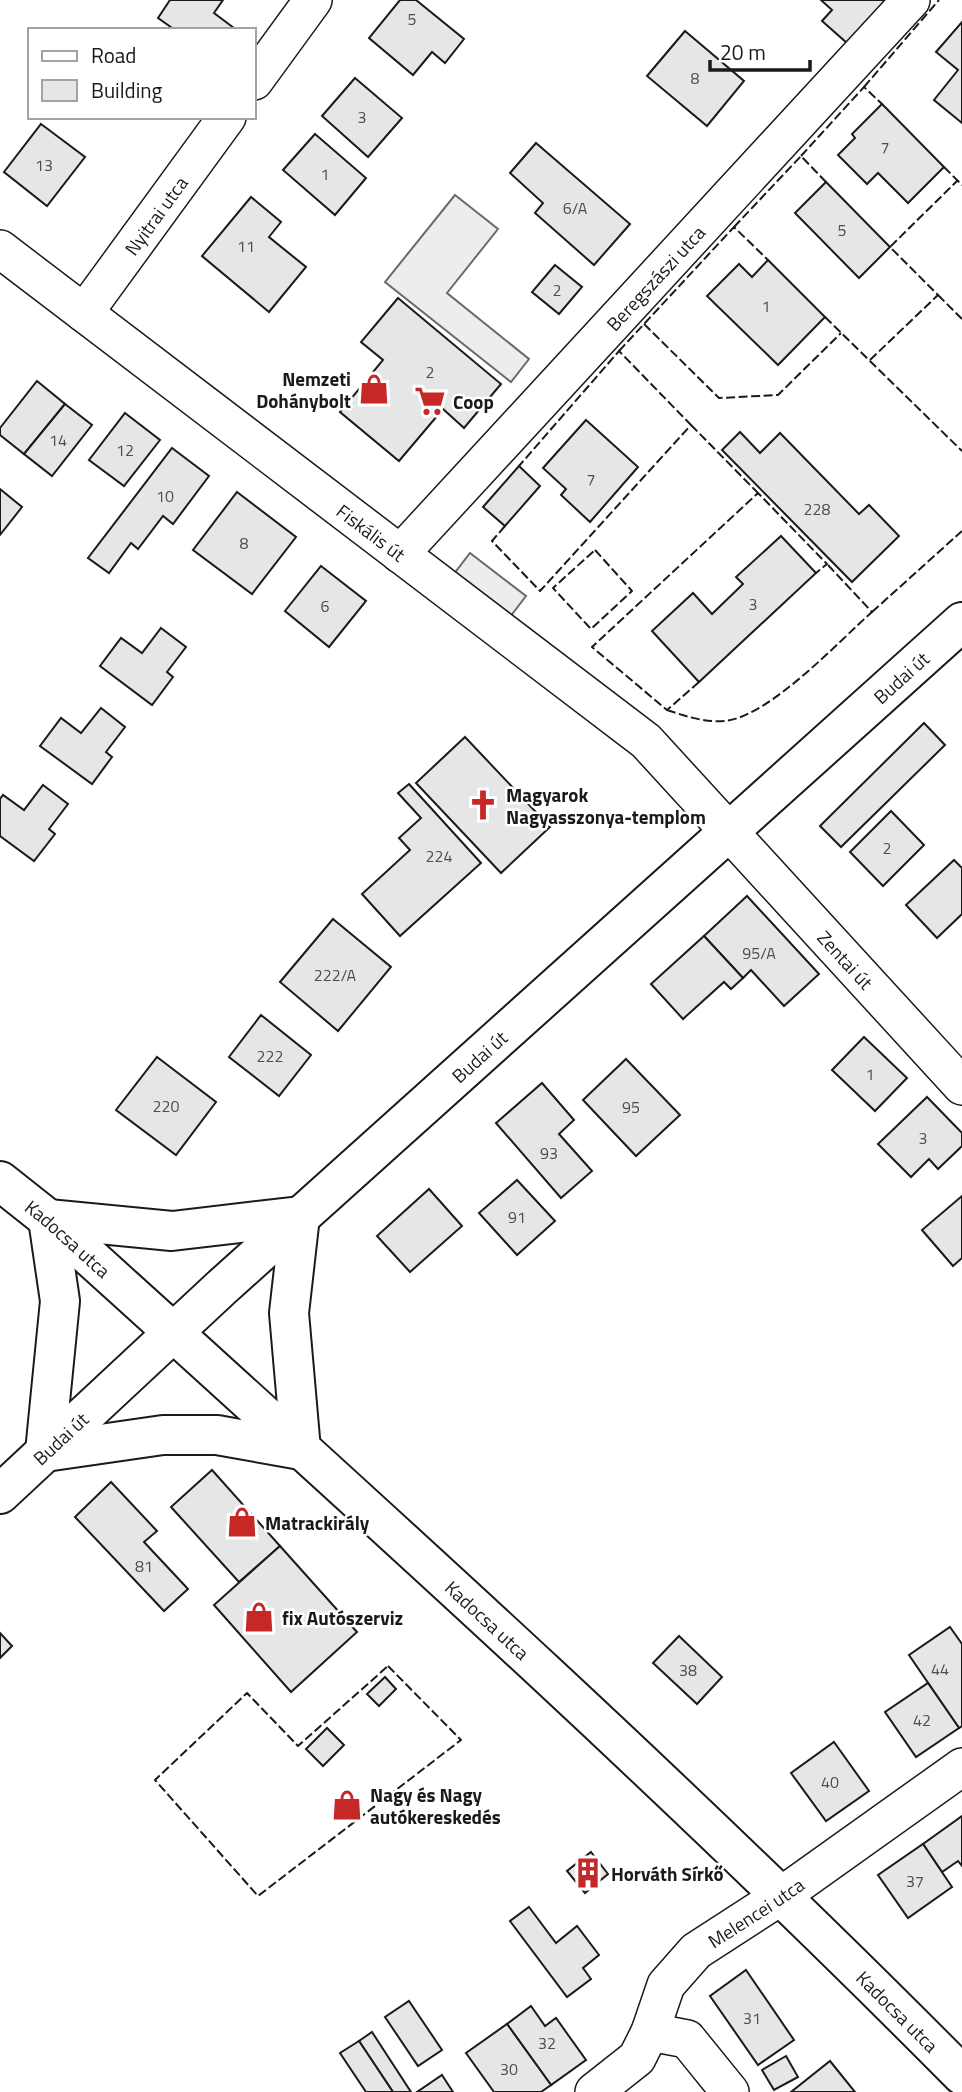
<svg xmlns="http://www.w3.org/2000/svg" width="962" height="2092" font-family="'Titillium Web',sans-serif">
<rect width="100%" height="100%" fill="#fff"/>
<g fill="#ededed" stroke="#6a6a6a" stroke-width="2">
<path d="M455 195 498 229 447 293 529 359 511 382 385 282Z"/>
<path d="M470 553 526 596 500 630 444 587Z"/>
</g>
<g fill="#e6e6e6" stroke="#1a1a1a" stroke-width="2">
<path d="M170 0H223L214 13 234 28 175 30 158 18Z"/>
<path d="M400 0H416L464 39 445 63 432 52 413 75 369 38Z"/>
<path d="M821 0H886L847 43 822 21 832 10Z"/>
<path d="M962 22V123L934 100 958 70 936 52Z"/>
<path d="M685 31 744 81 707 126 647 76Z"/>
<path d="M355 78 402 118 368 157 322 116Z"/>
<path d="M882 104 944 167 908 203 878 173 867 184 838 155 855 138 852 134Z"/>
<path d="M41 124 85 157 47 206 4 172Z"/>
<path d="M315 134 366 178 335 215 283 170Z"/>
<path d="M536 143 630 224 594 265 535 213 543 203 510 173Z"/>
<path d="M826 182 890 247 859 278 795 213Z"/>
<path d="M251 197 281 222 269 237 306 267 269 312 202 256Z"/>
<path d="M768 260 825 317 778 365 707 296 739 264 752 277Z"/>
<path d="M555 265 582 287 559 314 532 292Z"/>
<path d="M398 298 501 384 464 428 443 409 399 461 340 412 383 360 361 342Z"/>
<path d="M37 381 65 404 24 454 0 435V428Z"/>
<path d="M65 404 92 425 52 476 24 454Z"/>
<path d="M125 413 160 440 124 486 89 460Z"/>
<path d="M586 420 638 467 590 522 561 495 566 489 543 468Z"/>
<path d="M740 432 760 453 780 433 859 514 869 505 899 536 852 582 722 450Z"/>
<path d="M172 448 209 476 173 524 163 516 138 549 131 543 109 573 88 558Z"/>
<path d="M519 466 540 486 505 526 483 507Z"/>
<path d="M0 489 22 507 0 535Z"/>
<path d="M237 492 296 537 252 594 193 550Z"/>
<path d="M781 536 816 573 699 682 652 631 693 593 712 614 743 584 736 577Z"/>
<path d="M321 566 366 601 329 647 285 611Z"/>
<path d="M161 628 186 647 167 672 173 677 152 705 100 666 121 638 142 653Z"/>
<path d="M101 708 125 727 106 752 112 757 92 784 40 746 61 718 81 733Z"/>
<path d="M924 723 945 745 841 847 820 826Z"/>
<path d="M465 737 550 827 501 873 416 783Z"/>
<path d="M409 784 481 863 400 936 362 894 410 850 399 838 421 818 398 793Z"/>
<path d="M43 785 68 804 49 829 55 834 34 861 0 836V799L3 795 24 810Z"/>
<path d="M891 811 924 845 883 886 850 852Z"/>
<path d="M954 860 962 868V914L937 938 906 905Z"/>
<path d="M747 896 819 974 784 1006 751 970 743 978 704 936Z"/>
<path d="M333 919 391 967 338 1031 280 982Z"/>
<path d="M704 936 743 978 731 989 724 982 683 1019 651 984Z"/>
<path d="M261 1015 311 1055 279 1096 229 1057Z"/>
<path d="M864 1037 907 1078 875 1111 832 1070Z"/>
<path d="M157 1057 216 1102 176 1155 116 1110Z"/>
<path d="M626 1059 680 1115 636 1156 583 1100Z"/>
<path d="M542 1083 574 1120 559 1134 592 1171 561 1198 496 1123Z"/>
<path d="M927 1097 962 1133V1146L938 1169 929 1159 911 1177 878 1144Z"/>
<path d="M517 1180 555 1221 517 1255 479 1213Z"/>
<path d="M429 1189 462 1226 410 1272 377 1236Z"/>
<path d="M962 1196V1258L953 1266 922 1230Z"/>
<path d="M212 1470 280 1546 239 1582 171 1507Z"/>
<path d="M111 1482 157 1531 144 1542 188 1589 164 1611 75 1517Z"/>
<path d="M280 1546 357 1632 291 1692 214 1605Z"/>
<path d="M950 1627 962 1644V1726L959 1728 909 1655Z"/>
<path d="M0 1633 12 1646 0 1658Z"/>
<path d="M679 1636 722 1677 697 1704 653 1663Z"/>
<path d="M385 1677 396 1689 379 1706 367 1694Z"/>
<path d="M928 1683 959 1728 916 1757 885 1712Z"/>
<path d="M327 1728 344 1745 323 1766 306 1749Z"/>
<path d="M834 1742 869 1791 826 1821 791 1773Z"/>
<path d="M962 1816V1866L958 1861 942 1872 923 1844Z"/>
<path d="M923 1844 952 1887 908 1918 878 1875Z"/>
<path d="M591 1852 608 1874 585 1893 567 1871Z"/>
<path d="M529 1907 556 1943 577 1926 599 1955 583 1968 591 1979 567 1997 510 1921Z"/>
<path d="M746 1970 794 2040 758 2065 710 1996Z"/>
<path d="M409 2001 442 2050 418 2066 385 2017Z"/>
<path d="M531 2006 545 2026 556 2018 586 2060 551 2085 507 2024Z"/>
<path d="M507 2024 551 2085 541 2092H494L466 2053Z"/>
<path d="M372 2032 411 2092H393L359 2041Z"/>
<path d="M359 2041 393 2092H366L340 2053Z"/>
<path d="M786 2056 798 2077 774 2090 762 2070Z"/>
<path d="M830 2061 855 2092H791Z"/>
<path d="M442 2075 453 2092H417Z"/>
</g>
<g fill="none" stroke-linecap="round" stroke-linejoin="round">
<g stroke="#1a1a1a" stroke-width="40">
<g id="minor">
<path d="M254 81 313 0"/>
<path id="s1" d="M0 249 646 741 962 1086"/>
<path id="s2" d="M84 313 227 117"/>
<path id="s3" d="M400 554 911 0"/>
<path d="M650 2032 687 2039 730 2092"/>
<path id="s4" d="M594 2092 637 2058 650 2032 666 1985 696 1951 781 1896 962 1767"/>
</g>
</g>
<g stroke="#1a1a1a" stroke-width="42">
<g id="major">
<path id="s5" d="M0 1181 48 1219C357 1499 668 1778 962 2075"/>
<path d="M300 1216 289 1313 301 1450"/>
<path d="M48 1219 172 1231 300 1216"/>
<path d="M45 1452 163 1435H217L301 1450"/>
<path d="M45 1452 60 1301 48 1219"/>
<path id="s6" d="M0 1494 221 1288 962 622"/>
</g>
</g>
<use href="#minor" stroke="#fff" stroke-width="37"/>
<use href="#major" stroke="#fff" stroke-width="38"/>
<g stroke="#1a1a1a" stroke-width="2" stroke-dasharray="9 3.5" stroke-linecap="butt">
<path d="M864 87 939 0"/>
<path d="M801 156 864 87 882 104"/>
<path d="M944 167 962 185"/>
<path d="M734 227 801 156 826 182"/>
<path d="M938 295 962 319"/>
<path d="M825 317 962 451"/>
<path d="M644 324 719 398 778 395 841 333"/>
<path d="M619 351 734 227 768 260"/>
<path d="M870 360 938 295 890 247 958 180"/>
<path d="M691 425 758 493"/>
<path d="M505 526 492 541 540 591 691 425 619 351 519 466"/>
<path d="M595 550 632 591 591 629 553 588Z"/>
<path d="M872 612 962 531"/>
<path d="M699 682 667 710 592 647 758 493 827 564 816 573"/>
<path d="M667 710C685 716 706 723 725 721 770 716 838 642 872 612L827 564"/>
<path d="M388 1666 461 1740 258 1896 155 1780 247 1693 298 1746Z"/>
</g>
</g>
<defs>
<g id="shop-bare" transform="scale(2.415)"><path d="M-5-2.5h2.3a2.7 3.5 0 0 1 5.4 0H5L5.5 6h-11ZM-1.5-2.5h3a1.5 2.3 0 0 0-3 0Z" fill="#c62828" stroke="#fff" stroke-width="2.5" paint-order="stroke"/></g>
<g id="supermarket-bare" transform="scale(2.415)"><path d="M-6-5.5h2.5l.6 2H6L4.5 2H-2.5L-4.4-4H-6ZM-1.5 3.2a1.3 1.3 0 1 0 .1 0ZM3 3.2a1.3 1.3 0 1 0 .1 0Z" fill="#c62828" stroke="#fff" stroke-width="2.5" paint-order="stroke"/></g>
<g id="church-bare" transform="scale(2.415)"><path d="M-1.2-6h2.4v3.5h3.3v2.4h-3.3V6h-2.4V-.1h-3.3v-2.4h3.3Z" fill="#c62828" stroke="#fff" stroke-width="2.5" paint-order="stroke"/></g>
<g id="building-bare" transform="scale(2.415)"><path d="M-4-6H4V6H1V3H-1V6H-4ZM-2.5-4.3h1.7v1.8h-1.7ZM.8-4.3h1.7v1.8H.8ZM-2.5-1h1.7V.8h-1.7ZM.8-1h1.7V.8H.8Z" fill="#c62828" stroke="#fff" stroke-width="2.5" paint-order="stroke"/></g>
</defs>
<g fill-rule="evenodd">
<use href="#shop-bare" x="374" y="389"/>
<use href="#supermarket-bare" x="430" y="401"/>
<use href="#church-bare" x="483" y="805"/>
<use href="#shop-bare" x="242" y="1522"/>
<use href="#shop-bare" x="259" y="1617"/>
<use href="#shop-bare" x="347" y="1805"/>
<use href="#building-bare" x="588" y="1873"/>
</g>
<g text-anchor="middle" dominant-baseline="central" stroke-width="5" stroke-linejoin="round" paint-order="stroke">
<g font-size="16" fill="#4d4d4d">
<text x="412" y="19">5</text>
<text x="695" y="78">8</text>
<text x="362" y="117">3</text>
<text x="885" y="147">7</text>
<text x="44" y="165">13</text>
<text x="325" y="174">1</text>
<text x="575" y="208">6/A</text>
<text x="842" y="230">5</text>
<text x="246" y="246">11</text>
<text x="557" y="290">2</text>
<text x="766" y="306">1</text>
<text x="430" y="372">2</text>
<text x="58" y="440">14</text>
<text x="125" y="450">12</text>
<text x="591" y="479">7</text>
<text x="165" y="496">10</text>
<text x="817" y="509">228</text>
<text x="244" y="543">8</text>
<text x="753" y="604">3</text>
<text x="325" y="606">6</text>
<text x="887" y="848">2</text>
<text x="439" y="856">224</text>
<text x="759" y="953">95/A</text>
<text x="335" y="975">222/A</text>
<text x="270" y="1056">222</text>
<text x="870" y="1074">1</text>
<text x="166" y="1106">220</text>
<text x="631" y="1107">95</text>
<text x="923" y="1138">3</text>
<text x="549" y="1153">93</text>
<text x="517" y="1217">91</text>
<text x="144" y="1566">81</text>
<text x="940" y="1669">44</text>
<text x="688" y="1670">38</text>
<text x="922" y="1720">42</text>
<text x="830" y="1782">40</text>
<text x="915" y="1881">37</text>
<text x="752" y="2018">31</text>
<text x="547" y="2043">32</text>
<text x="509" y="2069">30</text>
</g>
<g font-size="19" fill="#1a1a1a" stroke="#fff">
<text stroke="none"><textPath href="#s2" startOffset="121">Nyitrai utca</textPath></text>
<text stroke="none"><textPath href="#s3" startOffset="376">Beregszászi utca</textPath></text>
<text stroke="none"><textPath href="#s1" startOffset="467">Fiskális út</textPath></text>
<text stroke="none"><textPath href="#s6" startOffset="1216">Budai út</textPath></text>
<text stroke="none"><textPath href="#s1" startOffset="1108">Zentai út</textPath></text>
<text stroke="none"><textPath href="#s6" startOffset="649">Budai út</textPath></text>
<text stroke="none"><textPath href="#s5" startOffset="89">Kadocsa utca</textPath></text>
<text stroke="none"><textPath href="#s6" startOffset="82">Budai út</textPath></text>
<text stroke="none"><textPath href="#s5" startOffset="656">Kadocsa utca</textPath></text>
<text stroke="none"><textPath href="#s4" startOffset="250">Melencei utca</textPath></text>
<text stroke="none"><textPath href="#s5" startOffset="1223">Kadocsa utca</textPath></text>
</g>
<g font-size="19" font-weight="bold" fill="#1a1a1a" stroke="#fff" text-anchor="start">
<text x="351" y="378" text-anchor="end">Nemzeti<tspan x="351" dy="22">Dohánybolt</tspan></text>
<text x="453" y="401">Coop</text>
<text x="506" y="794">Magyarok<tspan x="506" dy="22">Nagyasszonya-templom</tspan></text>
<text x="265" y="1522">Matrackirály</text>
<text x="282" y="1617">fix Autószerviz</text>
<text x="370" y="1794">Nagy és Nagy<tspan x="370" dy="22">autókereskedés</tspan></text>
<text x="611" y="1873">Horváth Sírkő</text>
</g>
</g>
<rect x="28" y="28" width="228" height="91" fill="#ffffff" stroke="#a3a3a3" stroke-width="2"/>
<rect x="42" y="51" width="35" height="10" fill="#ffffff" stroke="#a3a3a3" stroke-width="2"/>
<text x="91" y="63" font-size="21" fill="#1a1a1a">Road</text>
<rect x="42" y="80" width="35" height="21" fill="#e6e6e6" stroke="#a3a3a3" stroke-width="2"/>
<text x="91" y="98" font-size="21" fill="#1a1a1a">Building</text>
<path d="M710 60v10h100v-10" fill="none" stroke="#1a1a1a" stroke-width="3.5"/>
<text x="720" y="60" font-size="21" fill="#1a1a1a" stroke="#ffffff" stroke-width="5" paint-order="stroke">20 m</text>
</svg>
